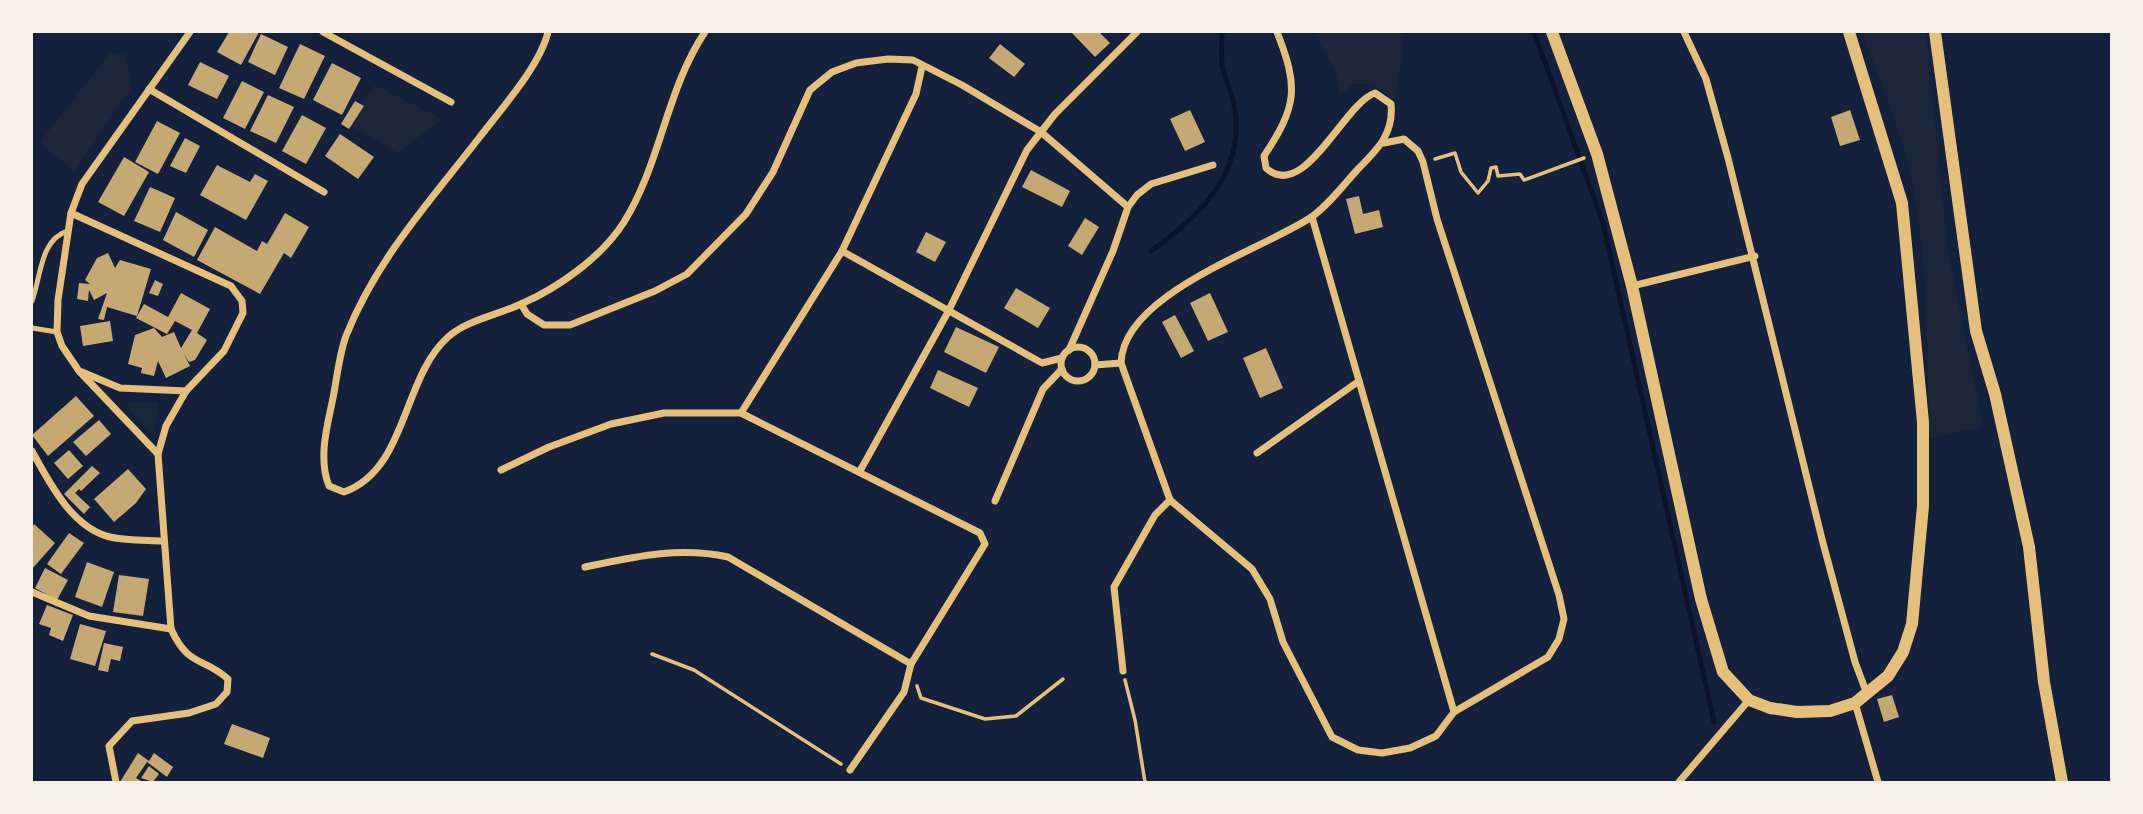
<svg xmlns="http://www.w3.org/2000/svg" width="2143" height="814" font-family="'Source Sans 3',sans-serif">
<rect width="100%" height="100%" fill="#14213d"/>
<g fill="#1d2539">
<path d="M1314 32H1405L1395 101 1373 84H1352L1340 96 1336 73Z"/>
<path d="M1862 32H1926L1947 247 1983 427 1929 438C1928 362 1928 285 1917 209 1909 149 1883 89 1862 32Z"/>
<path d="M110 53 126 55 131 88 74 172 40 142Z"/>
<path d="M375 85 442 119 398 153 351 126 363 106 360 104Z"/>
<path d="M127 403H159L154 437 127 407Z"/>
</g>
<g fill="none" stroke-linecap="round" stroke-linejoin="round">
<g stroke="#0b132b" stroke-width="5">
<path d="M1534 32 1603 223 1714 722"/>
<path d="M1151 251C1202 215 1249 169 1233 100 1231 90 1225 80 1223 69 1220 58 1222 43 1222 32"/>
</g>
</g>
<g fill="#c6a872">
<path d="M229 32H259L241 65 217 52Z"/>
<path d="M1071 32H1099L1110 43 1095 57Z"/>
<path d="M261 34 288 47 275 75 248 62Z"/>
<path d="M300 44 325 56 304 99 279 88Z"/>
<path d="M1000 44 1025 64 1014 77 989 58Z"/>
<path d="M200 62 229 76 217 99 188 85Z"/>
<path d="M332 63 361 78 342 115 313 100Z"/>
<path d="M242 81 264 92 245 129 223 118Z"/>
<path d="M268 95 294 107 276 143 250 131Z"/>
<path d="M355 101 364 106 349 129 341 124Z"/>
<path d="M1190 110 1205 142 1185 151 1170 119Z"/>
<path d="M1850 110 1860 140 1840 146 1831 117Z"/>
<path d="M302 115 326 128 306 164 282 151Z"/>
<path d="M157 121 180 133 158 174 135 162Z"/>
<path d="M340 134 374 157 358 179 325 156Z"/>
<path d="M185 138 200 146 186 173 170 166Z"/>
<path d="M124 157 149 172 124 216 98 202Z"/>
<path d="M217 165 250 182 255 174 268 181 246 220 200 195Z"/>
<path d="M1031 170 1070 191 1062 207 1022 187Z"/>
<path d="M150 187 175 198 160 232 134 221Z"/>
<path d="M1359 196 1363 214 1379 210 1383 227 1355 234 1346 199Z"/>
<path d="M176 212 208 230 194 257 163 240Z"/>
<path d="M285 213 309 227 291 258 284 253 260 294 197 260 215 227 257 251 262 241 267 244Z"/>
<path d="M1085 218 1099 227 1082 255 1068 246Z"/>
<path d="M926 232 946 242 935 262 916 252Z"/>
<path d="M108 253 115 268 120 260 151 269 137 316 107 307 104 320 98 319 107 293 94 300 89 290 88 301 77 299 79 283 90 284 85 280 97 258Z"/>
<path d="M155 280 163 284 158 296 149 293Z"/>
<path d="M1016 288 1050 308 1038 328 1004 308Z"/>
<path d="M181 293 210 309 197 333 207 340 195 360 189 362 184 354 190 366 166 378 158 361 154 376 141 373 142 368 128 364 135 335 154 328 162 337 174 332 181 348 192 330 175 321 167 334 136 318 144 304 168 317Z"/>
<path d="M1210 293 1228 332 1208 341 1190 303Z"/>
<path d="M1175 315 1194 351 1181 358 1162 322Z"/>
<path d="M110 321 113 341 83 346 80 326Z"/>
<path d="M956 327 999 347 986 373 944 352Z"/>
<path d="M1266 348 1283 388 1260 398 1243 358Z"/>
<path d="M938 370 978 388 969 407 930 388Z"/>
<path d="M76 396 94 416 48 456 32 435Z"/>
<path d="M99 420 111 434 86 456 73 442Z"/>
<path d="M69 450 83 466 68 479 54 463Z"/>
<path d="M92 466 100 473 81 491 79 489 75 493 90 507 84 514 64 494Z"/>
<path d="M128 469 146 489 136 503 114 522 94 499Z"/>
<path d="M34 524 55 543 32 569V527Z"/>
<path d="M69 533 84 543 61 574 47 564Z"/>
<path d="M87 562 114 572 102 607 75 597Z"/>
<path d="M45 568 68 580 57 600 35 588Z"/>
<path d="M119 575 149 579 143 616 113 612Z"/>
<path d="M47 605 73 615 63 641 49 635 51 628 39 624Z"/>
<path d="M80 624 106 631 95 666 70 659Z"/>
<path d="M104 643 123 647 120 661 111 659 108 672 98 670Z"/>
<path d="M1892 695 1899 717 1884 722 1877 699Z"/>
<path d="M232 724 270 738 263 758 224 744Z"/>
<path d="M138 753 149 761 154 753 173 767 167 777 147 762 136 778 143 782H120Z"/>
<path d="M149 766 159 774 153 782 141 778Z"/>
</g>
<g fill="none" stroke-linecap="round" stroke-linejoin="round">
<g stroke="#e5c07b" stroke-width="3.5">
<path d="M1435 159 1455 153 1461 172 1478 193 1488 181 1491 168 1496 167 1498 176 1520 174 1524 180 1584 158"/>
<path d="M652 654 694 670 841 764"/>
<path d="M1125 680 1135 720 1145 782"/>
<path d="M917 686 921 698 985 719 1016 716 1063 679"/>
</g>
<g stroke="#e5c07b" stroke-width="5">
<path d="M32 301C41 277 40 239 68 231"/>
<path d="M32 328 57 332"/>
</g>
<g stroke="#e5c07b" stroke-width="7">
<path d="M323 32 451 102"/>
<path d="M548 32C540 66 501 109 479 138 430 201 376 260 346 336 339 355 337 378 333 398 327 427 318 458 329 486L344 492C407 470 402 378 448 337 467 320 498 315 521 304 558 288 602 257 624 222 661 163 666 90 705 32"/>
<path d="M1277 32C1299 88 1297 106 1264 156L1266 168C1304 203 1344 103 1375 93L1391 104C1394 133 1378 149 1359 168 1344 184 1328 206 1310 218 1259 251 1123 294 1121 363L1170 500 1252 569 1270 599 1283 642 1332 737 1358 750 1382 753 1410 748 1436 736 1454 712 1548 657 1559 639 1564 619 1559 595 1437 219 1423 162 1418 151 1404 139 1384 143"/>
<path d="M1684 32 1706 79 1728 158 1823 543 1855 662 1867 694"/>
<path d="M149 89 324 192"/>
<path d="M71 213 231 286 242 301 243 313 224 351 186 391 166 426 158 454 171 629C189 668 202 656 228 679L227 692 216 704 189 713 132 721 109 746 116 782"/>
<path d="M1312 217 1454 712"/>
<path d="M842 251 1042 363 1062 358"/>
<path d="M1632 286 1755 256"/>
<path d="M521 304 527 314 544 325H570L655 291 687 274 746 214 773 172 810 90 832 72 856 63 888 59 913 60 962 85 1041 132 1128 207"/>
<circle cx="1078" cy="364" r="17"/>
<path d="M1069 350 1113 251 1128 207 1137 195 1151 184 1213 165"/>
<path d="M1095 365 1121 363"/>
<path d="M82 372 120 388 186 391"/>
<path d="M741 413 842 251 916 94 922 67"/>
<path d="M32 451C49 482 72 528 110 537 127 541 147 540 164 541"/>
<path d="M1257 453 1359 381"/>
<path d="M158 454 79 371 62 346 57 332 58 300 71 213 82 184 190 32"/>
<path d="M501 470 549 447 611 424 664 413H741L980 533 985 544 911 664 904 692 850 770"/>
<path d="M860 471 948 312 1027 150 1055 114 1137 32"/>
<path d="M995 501 1043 389 1062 369"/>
<path d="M585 567C633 557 679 546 728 557L911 664"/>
<path d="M32 592 89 616 171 629"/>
<path d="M1123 671 1114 587 1155 515 1170 500"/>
<path d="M1855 703 1878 782"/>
<path d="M1679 782 1749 700"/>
</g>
<g stroke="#e5c07b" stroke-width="12">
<path d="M1552 32 1597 154 1632 286 1701 599 1723 672 1749 700 1770 708 1797 712 1830 711 1855 703 1888 676 1903 652 1912 624 1923 506V422L1902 203 1849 32"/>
<path d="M1935 32 1976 331 1995 394 2029 547 2044 682 2062 782"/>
</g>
</g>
<rect width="2143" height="814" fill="none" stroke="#f6f1e7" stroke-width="66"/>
</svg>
